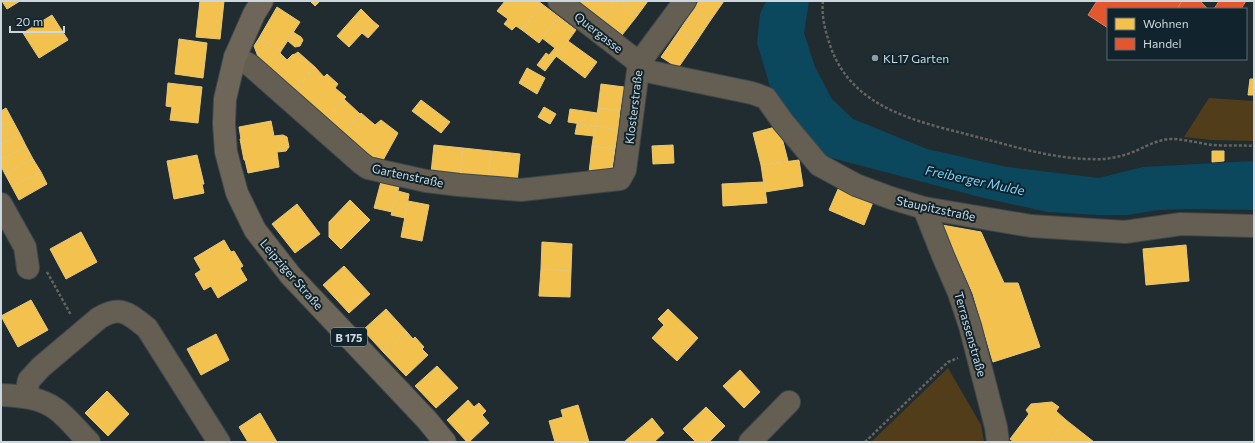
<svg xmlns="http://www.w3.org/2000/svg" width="1255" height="443" font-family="Commissioner,sans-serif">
<rect width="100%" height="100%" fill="#212c31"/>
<g fill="#523d1a">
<path d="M1209 98 1254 101V141L1212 140 1184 137Z"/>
<path d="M948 368 981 425 984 442H871Z"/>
</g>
<path fill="#0b485e" d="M766 1H809L804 33 815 67 832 99 853 119 927 149 1007 167 1099 178 1143 167 1254 161V210L1188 209 1159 210 1127 215H1098L1048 212 984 198 824 156 771 90 757 43 760 14Z"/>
<g fill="#f2c14e" stroke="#e7c879">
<path d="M2 1H20L7 9Z"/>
<path d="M200 1H224L220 39 196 37Z"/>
<path d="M310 1H320L315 6Z"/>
<path d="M505 1H538L542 4 522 30 516 26 512 30 504 24 508 19 497 11Z"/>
<path d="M578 1H616L601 19Z"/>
<path d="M616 1H618L637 16 622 35 601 19Z"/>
<path d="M618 1H648L637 16Z"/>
<path d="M699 1H724L710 21 693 10Z"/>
<path d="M542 4 559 17 539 43 522 30Z"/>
<path d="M277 7 300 22 281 51 259 38Z"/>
<path d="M361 9 373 21 349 47 337 36Z"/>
<path d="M693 10 710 21 696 42 679 31Z"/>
<path d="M52 15 68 40 39 58 23 33Z"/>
<path d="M559 17 576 30 560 52 542 38Z"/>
<path d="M373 21 379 26 368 38 362 33Z"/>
<path d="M679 31 696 42 678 68 661 57Z"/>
<path d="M293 32 301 37 303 40 300 46 295 47 288 41Z"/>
<path d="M259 38 281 51 280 53 287 60 292 55 295 54 298 52 315 67 293 93 260 62 254 46Z"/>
<path d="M179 39 207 43 203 78 175 74Z"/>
<path d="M568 41 597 62 585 78 556 56Z"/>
<path d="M555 48 560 52 554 59 549 55Z"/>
<path d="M546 53 554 59 545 71 537 65Z"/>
<path d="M315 67 324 77 327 74 338 84 335 88 346 97 324 121 293 93Z"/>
<path d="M527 68 545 78 537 94 519 83Z"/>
<path d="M1250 79H1254V95H1248Z"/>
<path d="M168 83 202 87 198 123 170 120 172 107 166 106Z"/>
<path d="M601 84 624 87 620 111 598 108Z"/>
<path d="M344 99 360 114 341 136 324 121Z"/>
<path d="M421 100 450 122 441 133 412 111Z"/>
<path d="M544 107 556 114 550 124 538 117Z"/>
<path d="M6 108 13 121 1 127V111Z"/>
<path d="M598 108 620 111 618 130 595 126Z"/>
<path d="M570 109 597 113 595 126 568 122Z"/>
<path d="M361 113 375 125 381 120 398 133 382 162 367 159 341 136Z"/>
<path d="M13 121 20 134 1 144V127Z"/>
<path d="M271 121 274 136 283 135 287 137 289 147 286 151 277 152 279 167 248 173 245 160H244L240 139H241L239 127Z"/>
<path d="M577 124 595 126 594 136 575 134Z"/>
<path d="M595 126 618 130 615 149 592 146Z"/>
<path d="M779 126 788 161 761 165 753 133Z"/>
<path d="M20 134 26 146 1 160V144Z"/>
<path d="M434 145 463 148 460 176 431 173Z"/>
<path d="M673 145 674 163 653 164 652 146Z"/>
<path d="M26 146 33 159 5 174 1 166V160Z"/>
<path d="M592 146 615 149 612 170 589 173Z"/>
<path d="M463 148 491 151 488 179 460 176Z"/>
<path d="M491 151 520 154 517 182 488 179Z"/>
<path d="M1212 151H1224V161L1212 162Z"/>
<path d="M197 155 204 184H202L204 193 174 199 167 161Z"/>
<path d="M33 159 41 172 12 187 5 174Z"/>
<path d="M799 160 803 186 765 192 761 165Z"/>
<path d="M41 172 47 184 19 200 12 187Z"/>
<path d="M382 178 400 183 392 212 374 208Z"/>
<path d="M764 182 767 203 723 206 722 184Z"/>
<path d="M839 187 873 202 864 225 829 210Z"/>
<path d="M398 191 409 194 405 218 391 215Z"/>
<path d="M350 200 370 220 341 249 329 237V222Z"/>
<path d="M408 201 429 205 422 241 401 237Z"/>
<path d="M297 204 320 234 295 253 272 224Z"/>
<path d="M942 225 981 232 1004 283H1018L1040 347 993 362 973 294Z"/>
<path d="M81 232 97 262 66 279 50 249Z"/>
<path d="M224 240 231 252 234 251 243 266 240 268 247 280 218 298 211 286 204 290 195 274 201 270 194 258Z"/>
<path d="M542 242 572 244 571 271 541 269Z"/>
<path d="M1186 245 1189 281 1146 285 1143 249Z"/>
<path d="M344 266 370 294 349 313 323 285Z"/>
<path d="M541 269 571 271 570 297 539 296Z"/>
<path d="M31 300 48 330 18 347 1 316Z"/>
<path d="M386 309 407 332 384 353 363 330Z"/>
<path d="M668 309 698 338 677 361 652 338 664 325 658 319Z"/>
<path d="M407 332 413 339 415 337 424 347 422 349 428 355 406 376 384 353Z"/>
<path d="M216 334 229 360 201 375 187 349Z"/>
<path d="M437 366 458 388 436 408 415 386Z"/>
<path d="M740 370 760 392 744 408 723 386Z"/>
<path d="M107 391 129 414 108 436 85 413Z"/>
<path d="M468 400 474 407 479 403 486 411 482 415 489 423 469 442H467L447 420Z"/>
<path d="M1052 402 1059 407 1056 411 1066 420 1049 442H1014L1010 439 1029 414 1026 410 1031 404Z"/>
<path d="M578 405 589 442H555L549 421 563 417 561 410Z"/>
<path d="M706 407 725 426 709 442H696L683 429Z"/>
<path d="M260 413 277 442H248L239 427Z"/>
<path d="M652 418 664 433 654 442H624Z"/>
<path d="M1066 420 1094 442H1049Z"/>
</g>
<g fill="#e4572e" stroke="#dd7e62">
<path d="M1097 1H1182L1177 9H1108V28L1088 15Z"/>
<path d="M1182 1H1200L1208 9H1177Z"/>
<path d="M1219 1H1246L1241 9H1214Z"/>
</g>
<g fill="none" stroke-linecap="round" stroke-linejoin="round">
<g stroke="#3e474b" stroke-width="24">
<g id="minor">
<path d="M559 1 651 72 752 93 766 98 783 122 819 165 856 185 891 198 924 208 1031 226 1125 232 1181 224 1254 226"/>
<path d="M235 57 250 65 361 163 368 168 426 181 459 185 521 190 620 179 625 170 639 63 685 1"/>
<path d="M1 204 25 247 28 268"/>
<path d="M924 208 943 256 959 293 970 326 996 427 998 442"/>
<path d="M1 395C19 396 40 397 56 409 66 416 79 432 89 442"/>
<path d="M25 397 29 380 41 367 99 318C121 305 128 313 147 328L219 442"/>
<path d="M750 442 789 402"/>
</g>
</g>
<g stroke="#3e474b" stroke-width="24">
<path id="major" d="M262 1 254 14 235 57 225 99 224 124 226 152 237 193 255 230 291 276 427 420 445 442"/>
</g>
<g stroke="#65635d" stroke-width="2.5" stroke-dasharray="3 2" stroke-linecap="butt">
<path d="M823 1C821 17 826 33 831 48 855 113 926 123 985 139 1019 148 1056 159 1092 159 1106 160 1120 157 1133 152 1145 147 1156 140 1170 139 1184 139 1198 143 1212 145 1226 146 1240 145 1254 146"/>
<path d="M47 272 71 315"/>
<path d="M865 442 948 362 958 358"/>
</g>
<use href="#minor" stroke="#655e52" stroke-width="22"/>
<use href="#major" stroke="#6e6759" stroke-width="22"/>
</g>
<circle fill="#909ca1" stroke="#11242d" stroke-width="1.5" cx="875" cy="58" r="4"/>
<g text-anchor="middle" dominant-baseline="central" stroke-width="4" stroke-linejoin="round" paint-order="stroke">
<rect fill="#11242d" stroke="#94a2a8" stroke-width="1" x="331" y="328" width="36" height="18" rx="3"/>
<g font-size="11" font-weight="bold" fill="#ccd8dd">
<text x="349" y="337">B 175</text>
</g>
<g font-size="12" fill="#ccd8dd" stroke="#11242d">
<text transform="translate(599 32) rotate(38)">Quergasse</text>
<text transform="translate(633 107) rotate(-83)">Klosterstraße</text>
<text transform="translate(408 175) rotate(12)">Gartenstraße</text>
<text transform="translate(936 208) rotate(12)">Staupitzstraße</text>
<text transform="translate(292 274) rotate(49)">Leipziger Straße</text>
<text transform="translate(971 334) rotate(74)">Terrassenstraße</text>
</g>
<g font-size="12" fill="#ccd8dd" stroke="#11242d" text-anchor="start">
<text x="883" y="58">KL17 Garten</text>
</g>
<g font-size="13" font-style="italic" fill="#7fd1f6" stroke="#11242d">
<text transform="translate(975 180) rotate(12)">Freiberger Mulde</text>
</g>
</g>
<rect width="1255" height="443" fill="none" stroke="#ccd8dd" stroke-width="4"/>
<rect x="1107" y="8" width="140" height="52" fill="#11242d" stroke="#5c6c73"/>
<rect x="1115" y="18" width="20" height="12" fill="#f2c14e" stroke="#5c6c73"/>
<text x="1143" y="28" font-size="12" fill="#ccd8dd">Wohnen</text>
<rect x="1115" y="38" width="20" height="12" fill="#e4572e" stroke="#5c6c73"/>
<text x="1143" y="48" font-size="12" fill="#ccd8dd">Handel</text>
<path d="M10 26v6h54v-6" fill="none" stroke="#ccd8dd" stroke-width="2"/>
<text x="16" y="26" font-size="12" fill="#ccd8dd" stroke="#11242d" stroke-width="3" paint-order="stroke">20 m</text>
</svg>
